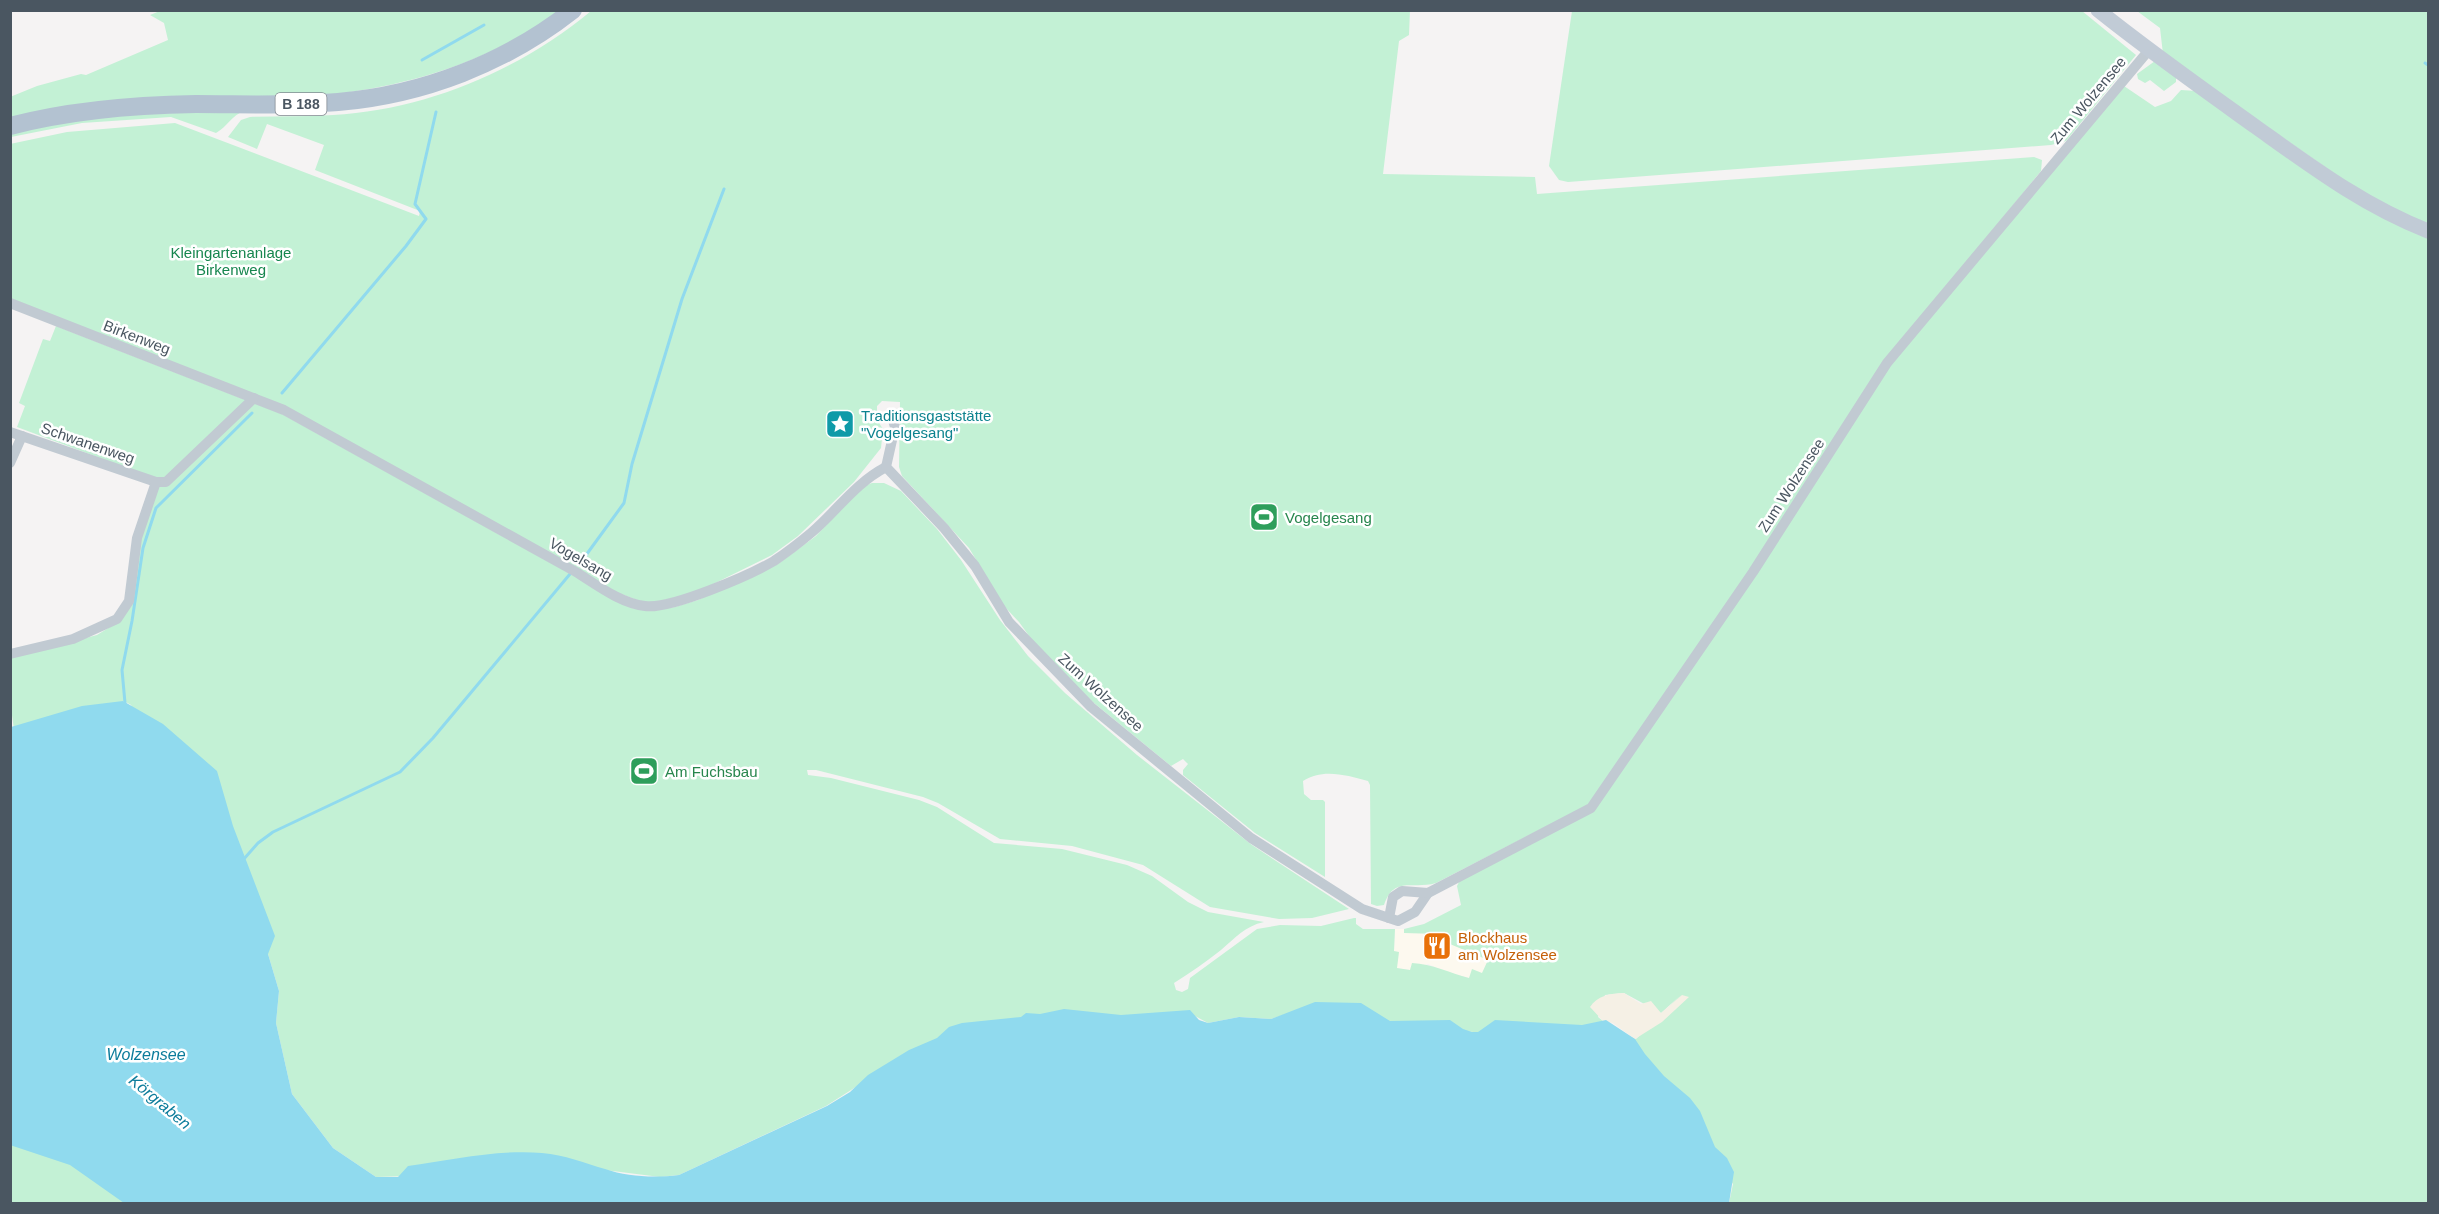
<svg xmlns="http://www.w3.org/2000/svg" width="2439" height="1214" font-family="Helvetica,sans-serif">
<rect width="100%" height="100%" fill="#f5f3f3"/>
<path fill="#fdf9ef" d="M1395 929H1404V932L1439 933V939L1489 960 1482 974 1470 978 1449 973 1428 964 1410 970 1396 968 1394 951Z"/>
<g fill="#c3f1d5">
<path d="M1410 10 1409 35 1399 41 1383 174 1535 177 1537 194 2034 157 2042 160 2041 171 1883 365 1748 576 1590 804 1436 883C1412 890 1394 875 1384 905L1377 906 1371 904 1370 785 1368 781C1347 775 1322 768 1303 781L1304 794 1311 800H1323L1325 802V877L1255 833 1183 775V770L1188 764 1183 759 1171 766 1094 703 1040 651 1019 622 1004 606 969 548 902 476 899 467 900 402 882 401 877 406V420L883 429 881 448 854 482 798 536 772 555 697 592 648 604 613 591 287 407 11 299 10 144 67 132 175 123 419 216 420 211 315 170 324 145 267 124 257 149 228 137 241 120 250 117C278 116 305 117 333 115 426 110 520 70 591 11Z"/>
<path d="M160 11H558C493 60 415 84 335 94L11 119 10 97 37 86 81 74 86 75 168 40 164 23 150 15Z"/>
<path d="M1572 11H2082L2136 55 2066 141 2051 145 1568 182 1559 180 1549 166Z"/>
<path d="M2137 11H2428V225L2375 202 2163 54 2160 28Z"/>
<path d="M2155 61 2176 75V82L2164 91 2150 80 2145 83 2138 79 2137 74Z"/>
<path d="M2124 86 2155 107 2171 101 2181 90 2197 91 2428 236V1203H1729L1733 1184 1631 1037 1636 1039 1681 995 1661 1013 1624 993 1605 995 1598 1017 1603 1021 1593 1032 1515 1036 1286 1014 1271 1019 1239 1017 1208 1023 1195 1016 862 1083 826 1106 679 1175 660 1177 605 1170 376 1177 333 1148 292 1094 276 1023 279 991 268 954 131 705 124 701 15 737 11 708 10 658 97 635 118 622 129 605 139 539 156 479 17 427 25 406 19 403 43 339 50 341 56 326 282 414 632 608 649 611 675 607 698 600 778 564 816 536 862 487 872 483H884L901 491 937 529 961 560 1000 620 1028 656 1065 693 1137 755 1252 845 1349 909 1312 918 1279 919 1210 907 1143 865 1072 846 1000 839 938 803 923 797 816 770H807L808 775 831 778 919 800 937 807 994 843 1062 849 1127 865 1152 876 1188 902 1208 912 1264 922C1245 926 1235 938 1221 950 1206 962 1190 973 1174 983L1176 990 1182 992 1188 989 1190 978 1257 929 1280 925 1321 926 1354 918H1356V924L1363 929H1395L1394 951 1399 952 1397 968 1410 970 1412 963C1432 964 1450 973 1469 978L1472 969 1482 973 1488 960 1438 939V934L1404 933V929L1424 924 1461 905 1457 886 1460 880 1595 809 1888 366Z"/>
<path d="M245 110C230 117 228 126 216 133L171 117 82 123 11 137V131L80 117Z"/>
<path d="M10 1141 59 1153 125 1203H11Z"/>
</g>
<path fill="#f5f0e5" d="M1624 993 1641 1004 1651 1001 1661 1013 1682 995 1689 997 1662 1022 1635 1039 1613 1023 1603 1021 1590 1007C1597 996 1610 993 1624 993Z"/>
<path fill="#90daee" d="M123 701 163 724 217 771 233 826 275 936 268 954 279 991 276 1023 292 1094 333 1148 376 1177H398L408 1166C450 1160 500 1149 542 1153 565 1155 584 1163 605 1169 628 1177 655 1178 679 1175L827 1106 850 1092 868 1075 909 1050 937 1038 949 1027 962 1023 1021 1017 1026 1013 1040 1014 1064 1009 1121 1015 1190 1010 1199 1020 1208 1023 1239 1017 1271 1019 1315 1002 1361 1003 1390 1021 1450 1020 1463 1029 1472 1032H1478L1495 1020 1582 1025 1606 1020 1635 1039 1645 1054 1664 1076 1690 1098 1700 1111 1715 1147 1727 1158 1734 1172 1729 1203H124L70 1165 10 1145 11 727 82 706Z"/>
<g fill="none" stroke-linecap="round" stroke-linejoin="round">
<g stroke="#90daee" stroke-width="3">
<path d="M422 60 484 25"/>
<path d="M2425 63 2428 65"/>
<path d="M282 393 406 246 426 219 415 204 436 112"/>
<path d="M581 562 624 503 632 464 682 299 724 189"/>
<path d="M125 703 122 670 132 621 143 548 156 508 252 413"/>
<path d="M243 860 258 843 273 832 400 772 433 738 570 574"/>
</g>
<g stroke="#c1cad2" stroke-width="10">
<path d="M10 303 284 410 576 572C597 585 620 603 645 606 670 610 750 575 774 561 786 553 799 543 811 533 837 511 854 484 886 467"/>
<path d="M891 414 895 427 886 467 944 528 975 566 1009 622 1091 707 1251 838 1362 909 1398 921 1415 912 1428 893 1591 808 1753 572 1887 363 2149 50"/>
<path d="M10 432 156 482H166L254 398"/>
<path d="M10 463 22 436"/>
<path d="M10 654 73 639 117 619 129 601 137 538 156 482"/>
<path d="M1389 918 1393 897 1402 891 1428 893"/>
</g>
<path stroke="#c1cbd6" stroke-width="15" d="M2098 10C2149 51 2203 89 2256 127 2312 167 2364 206 2428 231"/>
<path stroke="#b3c2d1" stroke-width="18" d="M10 126C71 110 134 105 196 104 243 104 291 106 338 102 422 95 506 63 573 10"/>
</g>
<defs>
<g id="sight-square" transform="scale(1.5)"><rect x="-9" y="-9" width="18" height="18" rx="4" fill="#0f9aa8" stroke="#fff"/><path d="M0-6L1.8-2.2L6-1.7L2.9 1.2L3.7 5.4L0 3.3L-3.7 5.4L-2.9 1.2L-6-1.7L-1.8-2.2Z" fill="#fff"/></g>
<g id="stadium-square" transform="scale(1.5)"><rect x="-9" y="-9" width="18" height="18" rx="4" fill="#2e9e5b" stroke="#fff"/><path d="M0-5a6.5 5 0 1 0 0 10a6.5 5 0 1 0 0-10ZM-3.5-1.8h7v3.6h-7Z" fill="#fff"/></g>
<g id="restaurant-square" transform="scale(1.5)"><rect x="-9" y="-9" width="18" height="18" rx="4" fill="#e8710a" stroke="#fff"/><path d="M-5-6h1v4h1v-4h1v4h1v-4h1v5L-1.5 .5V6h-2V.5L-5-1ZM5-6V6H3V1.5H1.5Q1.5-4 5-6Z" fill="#fff"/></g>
</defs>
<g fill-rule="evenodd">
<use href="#sight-square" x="840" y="424"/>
<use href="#stadium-square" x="1264" y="517"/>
<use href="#stadium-square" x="644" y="771"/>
<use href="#restaurant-square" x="1437" y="946"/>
</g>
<g text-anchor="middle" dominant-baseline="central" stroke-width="5" stroke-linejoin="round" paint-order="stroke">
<rect fill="#fff" stroke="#808990" stroke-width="1.5" x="275.5" y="93" width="51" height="22" rx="4.5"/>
<g font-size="14" font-weight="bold" fill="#4a5661">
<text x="301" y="104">B 188</text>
</g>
<g font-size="15" fill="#4a5661" stroke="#fff">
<text transform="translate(2088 100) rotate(-50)">Zum Wolzensee</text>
<text transform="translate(137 337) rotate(21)">Birkenweg</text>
<text transform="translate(88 443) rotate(19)">Schwanenweg</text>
<text transform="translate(1791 485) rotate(-57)">Zum Wolzensee</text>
<text transform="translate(581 559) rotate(30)">Vogelsang</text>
<text transform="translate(1101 692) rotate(42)">Zum Wolzensee</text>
</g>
<g font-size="15" fill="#17864f" stroke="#fff">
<text x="231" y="252">Kleingartenanlage<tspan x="231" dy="17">Birkenweg</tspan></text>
</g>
<g font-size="15" fill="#0d838f" stroke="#fff" text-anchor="start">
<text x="861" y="415">Traditionsgaststätte<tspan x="861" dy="17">"Vogelgesang"</tspan></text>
</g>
<g font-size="15" fill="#27864d" stroke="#fff" text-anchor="start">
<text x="1285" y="517">Vogelgesang</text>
<text x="665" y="771">Am Fuchsbau</text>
</g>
<g font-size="15" fill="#c56008" stroke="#fff" text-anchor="start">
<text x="1458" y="937">Blockhaus<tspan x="1458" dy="17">am Wolzensee</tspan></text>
</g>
<g font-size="16" font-style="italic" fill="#0c7c9b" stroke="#fff">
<text x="146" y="1054">Wolzensee</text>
<text transform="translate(160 1102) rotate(40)">Körgraben</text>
</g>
</g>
<rect width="2439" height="1214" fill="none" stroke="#4a5661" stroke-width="24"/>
</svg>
